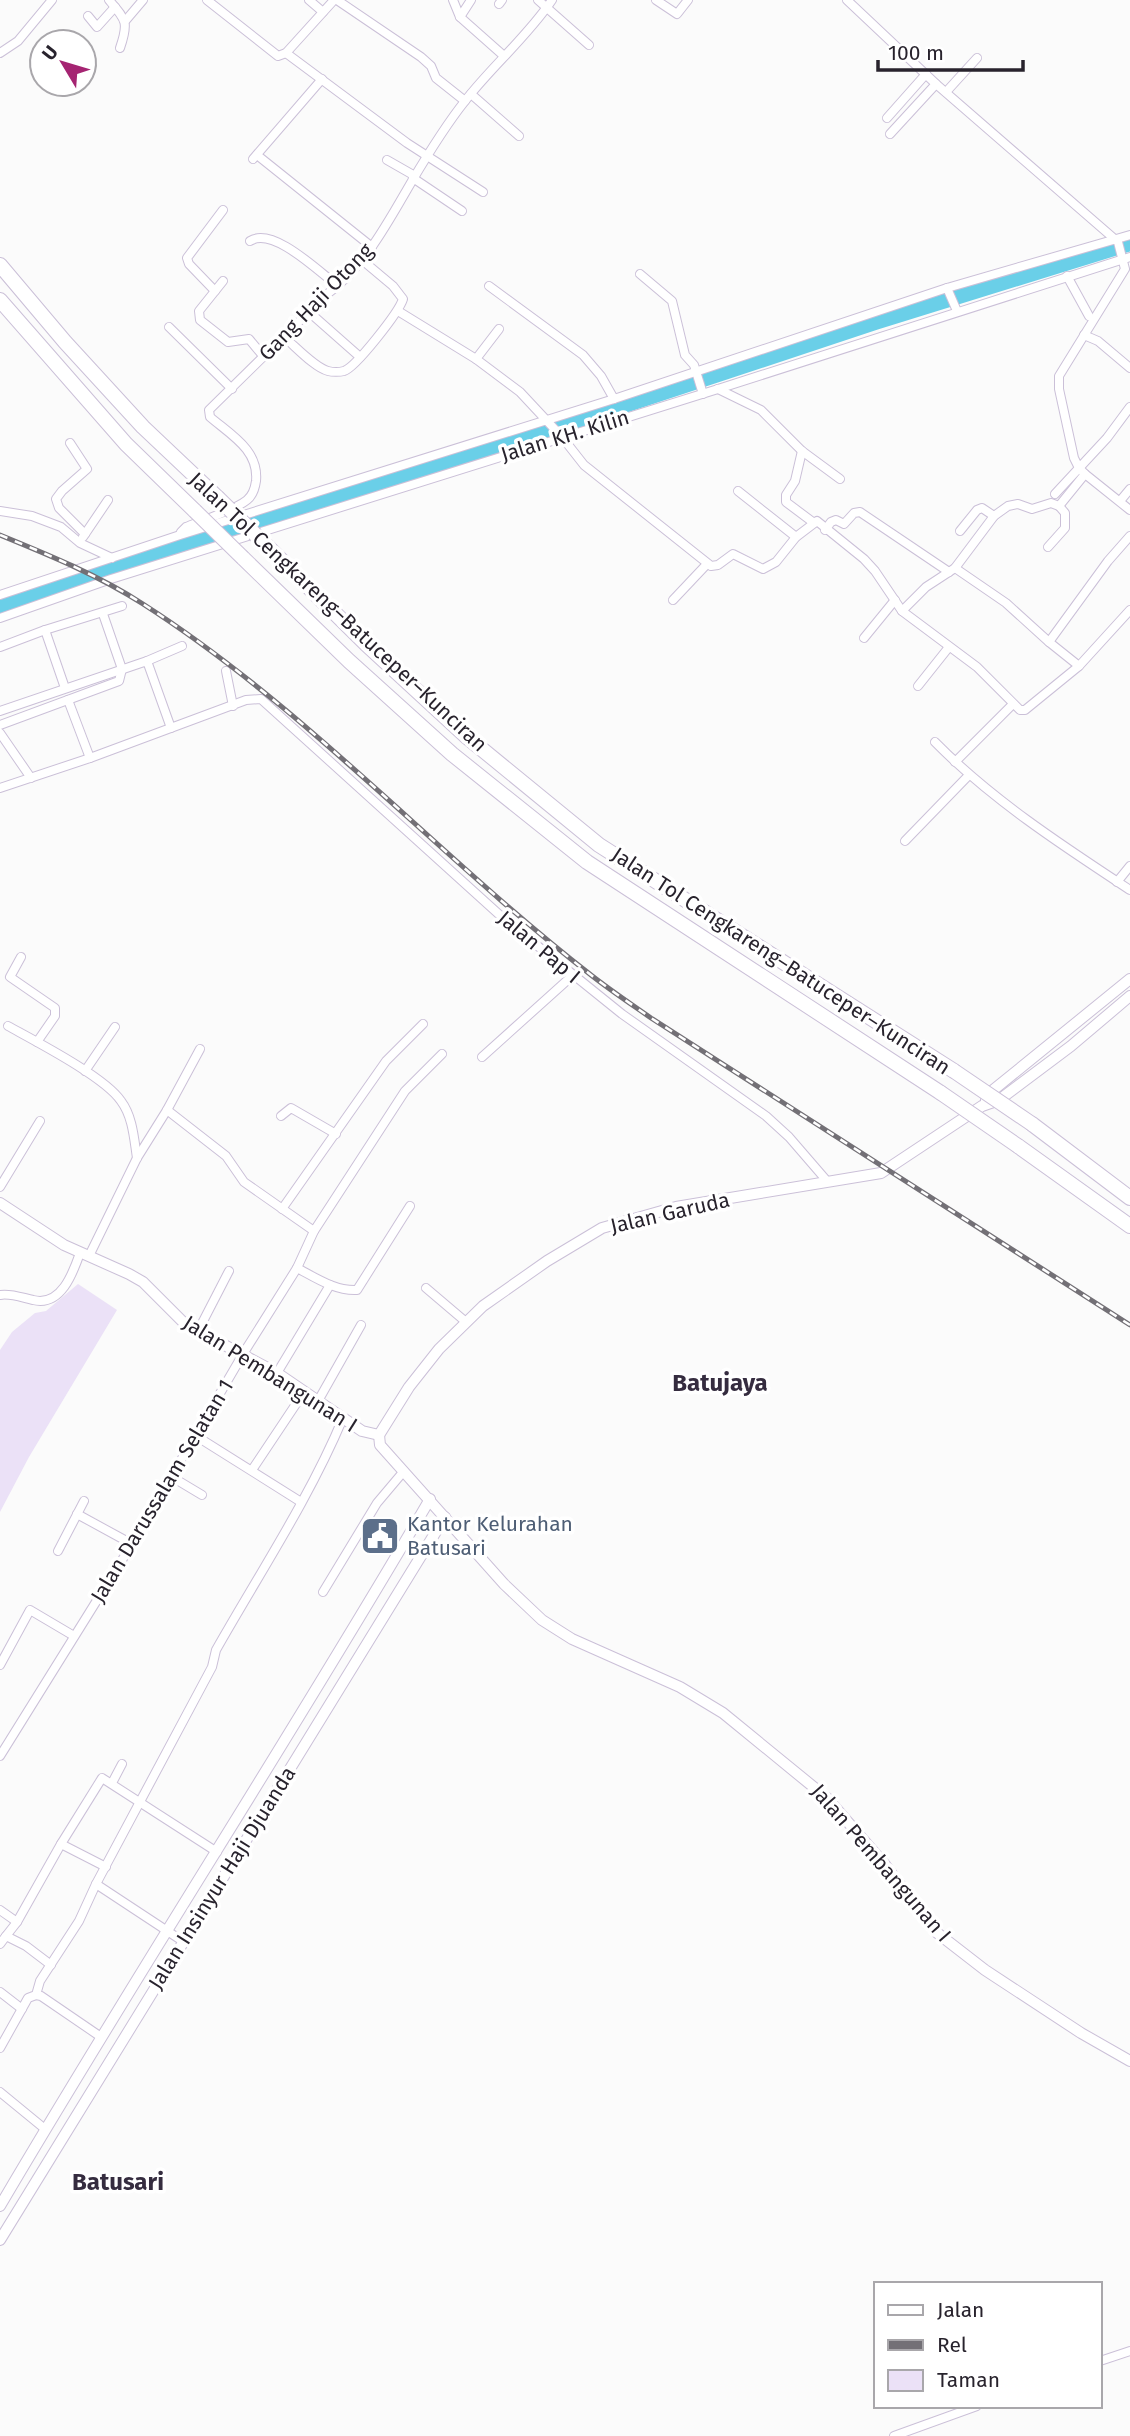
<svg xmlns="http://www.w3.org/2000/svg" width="1130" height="2436" font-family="'Fira Sans',sans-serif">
<rect width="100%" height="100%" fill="#fbfbfb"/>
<path fill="#ebe1f7" d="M78 1284 117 1310 29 1457 0 1512V1350L12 1332 35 1313 46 1311Z"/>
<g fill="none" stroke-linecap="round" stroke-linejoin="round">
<path stroke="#6acfe8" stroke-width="18" d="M0 604 73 579 531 435 875 321 1130 242"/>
<g stroke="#cbc0d8" stroke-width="10">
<g id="street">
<path d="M109 0C126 20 129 22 120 48"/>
<path d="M207 0 278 56 286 53 334 0"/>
<path d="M309 0 323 12"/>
<path d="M337 0 421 57 431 66 436 78 465 101"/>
<path d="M453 0 460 17 504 56"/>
<path d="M538 0 589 45"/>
<path d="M656 0 677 14 688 0"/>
<path d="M847 0 936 84 1118 242 1125 269 1059 376V389L1074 458 1079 468 1085 474 1130 510"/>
<path d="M499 4 502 0"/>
<path d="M88 16 97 27 115 7"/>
<path d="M460 17 471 0"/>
<path d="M126 20 143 0"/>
<path d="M0 53 18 41 52 0"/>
<path d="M286 53 407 143 483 192"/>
<path d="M946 92 977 58"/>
<path d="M471 94 519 136"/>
<path d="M887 118 926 74"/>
<path d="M890 134 936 84"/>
<path d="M257 155 372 247"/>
<path d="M253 159 322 79"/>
<path d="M387 160 415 176"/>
<path d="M413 178 462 211"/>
<path d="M250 241C273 226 319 272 338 286"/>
<path d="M640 274 672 301 685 355 694 365 703 394"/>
<path d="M1067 276 1089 316"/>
<path d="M223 281 199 311 200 320 228 342 249 339 264 357"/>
<path d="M489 286 583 355 601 376 614 399"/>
<path d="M947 288 957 311"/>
<path d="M215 291 189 264 187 258 223 210"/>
<path d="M398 311 476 359 520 392 562 437 584 465 711 566 718 565 733 554 763 569 776 562 796 537 817 521 864 559 875 571 902 611 977 667 1020 710H1025L1079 666 1130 610"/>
<path d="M309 312 360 357"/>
<path d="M169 327 232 389"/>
<path d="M1084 335 1098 341 1130 368"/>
<path d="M284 337C295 346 315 368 328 371 332 372 340 372 344 371 356 367 399 312 403 299L393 286 362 260"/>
<path d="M476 359 499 329"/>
<path d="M718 389 761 410 802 451 840 479"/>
<path d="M70 443 87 469 62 491 56 499 59 508 85 534"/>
<path d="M802 451 795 481 786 495V502L814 523"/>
<path d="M738 491 796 537"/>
<path d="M1055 494 1107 438 1130 407"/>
<path d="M1120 501 1130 489"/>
<path d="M0 511 32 516 61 527 80 543 112 558"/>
<path d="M825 530 831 522 836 520 844 524 854 513 860 512 949 572"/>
<path d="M960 531 977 510 982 508 994 516"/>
<path d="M181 532 186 527C201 521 235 510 247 500 252 496 255 488 256 481 259 450 231 435 210 417L209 410 326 295C365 267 388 222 412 181 428 154 445 126 465 101 492 66 527 37 552 0"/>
<path d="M83 537 108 500"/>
<path d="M1048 547 1065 528V513L1059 506"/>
<path d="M955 568 1006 603 1049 642 1079 666"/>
<path d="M0 595 180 535 614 399 947 288 1130 235"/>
<path d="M673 600 707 564"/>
<path d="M902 611 926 587 955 568 994 516 1008 506 1018 504 1032 509 1051 503 1059 506 1085 474"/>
<path d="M0 618 111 579 718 389 1130 257"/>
<path d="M45 630 65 688"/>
<path d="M864 638 895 600"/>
<path d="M1049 642 1108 561 1130 536"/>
<path d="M0 647 45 630 122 606"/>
<path d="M147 661 182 646"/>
<path d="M226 671 233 706"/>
<path d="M918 686 949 647"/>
<path d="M68 700 90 758"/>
<path d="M0 711 147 661 171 728"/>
<path d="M0 725 119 681 122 669 103 614"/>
<path d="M0 733 31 778"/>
<path d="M935 742C991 799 1063 846 1130 890"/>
<path d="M955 762 1013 704"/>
<path d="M0 788 90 758 246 700 261 699 503 918 622 1014 766 1116 789 1137 827 1181"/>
<path d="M905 841 969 775"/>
<path d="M1117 882 1130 866"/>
<path d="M21 957 10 977 55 1008V1016L37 1042"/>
<path d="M8 1026C35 1041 105 1077 121 1101 133 1117 134 1139 137 1158"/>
<path d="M482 1057 572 976"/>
<path d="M85 1071 115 1027"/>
<path d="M167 1110 226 1156 244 1182 314 1231"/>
<path d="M281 1116 291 1108 336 1134"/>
<path d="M0 1187 40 1121"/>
<path d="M282 1209 386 1061 423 1024"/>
<path d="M89 1256 137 1158 167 1110 200 1049"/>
<path d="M297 1268C316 1278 335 1291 357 1290L410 1206"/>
<path d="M426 1288 466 1322"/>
<path d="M0 1295C11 1293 23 1298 33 1300 61 1307 73 1273 80 1253"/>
<path d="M198 1331 229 1271"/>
<path d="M277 1373 330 1285"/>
<path d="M318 1401 361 1325"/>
<path d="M196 1436 301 1502"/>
<path d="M252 1470 304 1392"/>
<path d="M172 1477 202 1495"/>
<path d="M77 1514 132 1544"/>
<path d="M58 1551 84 1501"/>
<path d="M323 1592 377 1503 404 1471"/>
<path d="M0 1665 30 1610 74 1636"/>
<path d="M0 1756 132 1544 243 1354 297 1268 314 1231 405 1091 442 1054"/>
<path d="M112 1783 122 1764"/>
<path d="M61 1844 106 1867"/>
<path d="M96 1884 184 1942"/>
<path d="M0 1910 17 1922"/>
<path d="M6 1936 17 1922 61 1844 102 1778 217 1852"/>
<path d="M0 1944 6 1936 26 1946 51 1965"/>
<path d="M0 1992 22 2009"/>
<path d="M36 1995 41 1996 101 2037"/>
<path d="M0 2048 28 1998 36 1995 40 1981 79 1921 96 1884 212 1667 216 1650C259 1574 309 1499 343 1418"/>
<path d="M0 2092 45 2129"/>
<path d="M1100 2361 1130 2351"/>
<path d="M894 2436 977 2406"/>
</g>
</g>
<g stroke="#cbc0d8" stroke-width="12">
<g id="secondary">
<path d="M986 1100 992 1091 1130 979"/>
<path d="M0 1203 64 1245 129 1274 143 1282 182 1321 198 1331 277 1373 362 1431 379 1435"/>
<path d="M379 1435 380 1445 504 1584 542 1620 572 1639 680 1687 723 1713 827 1798 886 1866 936 1932 985 1970 1081 2033 1130 2061"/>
<path d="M379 1435 409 1387 439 1349 483 1306 547 1261 602 1228 676 1207 881 1173 982 1106 999 1100 1071 1046 1130 996"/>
<path d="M0 2206C140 1968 291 1737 430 1499"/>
<path d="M0 2240 445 1517"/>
</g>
</g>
<g stroke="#cbc0d8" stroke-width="16">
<g id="highway">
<path d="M0 265 65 342 143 427 217 497"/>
<path d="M0 300 126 444 195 511"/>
<path d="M268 547 366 644 467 737 599 845 954 1071"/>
<path d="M243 558 349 661 452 754 587 862 941 1093"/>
<path d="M1032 1124 1130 1198"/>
<path d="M1018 1146 1130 1226"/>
</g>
</g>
<use href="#street" stroke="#fff" stroke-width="8"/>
<use href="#secondary" stroke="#fff" stroke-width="10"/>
<use href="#highway" stroke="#fff" stroke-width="14"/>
<g stroke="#737076" stroke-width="5">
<path id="rail" d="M0 535C49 555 98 575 143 604 307 709 438 856 591 975 610 990 631 1004 651 1018L1130 1325"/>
</g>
<use href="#rail" stroke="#fff" stroke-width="2.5" stroke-dasharray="8" stroke-linecap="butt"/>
<g stroke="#cbc0d8" stroke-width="16" stroke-linecap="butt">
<g id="highway-bridge">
<path d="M217 497 268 547"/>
<path d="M195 511 243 558"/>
<path d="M954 1071 1032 1124"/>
<path d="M941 1093 1018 1146"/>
</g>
</g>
<use href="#highway-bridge" stroke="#fff" stroke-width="14"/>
</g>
<defs>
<g id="civic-square" transform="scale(2.0125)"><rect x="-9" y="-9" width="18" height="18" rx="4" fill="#5c6f8a" stroke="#fff"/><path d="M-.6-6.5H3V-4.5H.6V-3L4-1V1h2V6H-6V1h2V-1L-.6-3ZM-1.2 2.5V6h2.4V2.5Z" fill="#fff"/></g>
</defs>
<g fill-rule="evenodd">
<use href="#civic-square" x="380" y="1536"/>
</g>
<g text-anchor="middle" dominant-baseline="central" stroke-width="7" stroke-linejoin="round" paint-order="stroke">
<g font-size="21" fill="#28232d" stroke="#fff">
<text transform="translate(316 302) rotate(-46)">Gang Haji Otong</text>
<text transform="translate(565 436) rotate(-17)">Jalan KH. Kilin</text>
<text transform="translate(338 612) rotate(43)">Jalan Tol Cengkareng–Batuceper–Kunciran</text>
<text transform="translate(539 947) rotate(40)">Jalan Pap I</text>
<text transform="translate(781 961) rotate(33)">Jalan Tol Cengkareng–Batuceper–Kunciran</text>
<text transform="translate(670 1213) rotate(-13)">Jalan Garuda</text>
<text transform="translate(270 1374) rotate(32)">Jalan Pembangunan I</text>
<text transform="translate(162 1491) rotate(-59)">Jalan Darussalam Selatan 1</text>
<text transform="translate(881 1863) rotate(49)">Jalan Pembangunan I</text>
<text transform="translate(222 1878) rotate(-58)">Jalan Insinyur Haji Djuanda</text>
</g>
<g font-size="21" fill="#4e5e75" stroke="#fff" text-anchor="start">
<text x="407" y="1524">Kantor Kelurahan<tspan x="407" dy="24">Batusari</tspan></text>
</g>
<g font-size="24" font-weight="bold" fill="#352c3f" stroke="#fff">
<text x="720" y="1383">Batujaya</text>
<text x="118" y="2182">Batusari</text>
</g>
</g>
<rect x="874" y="2282" width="228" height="126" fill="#ffffff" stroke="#a9a7ab" stroke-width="2"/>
<rect x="888" y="2305" width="35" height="10" fill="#ffffff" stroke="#a9a7ab" stroke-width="2"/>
<text x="937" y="2317" font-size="21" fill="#28232d">Jalan</text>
<rect x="888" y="2340" width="35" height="10" fill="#737076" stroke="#a9a7ab" stroke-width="2"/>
<text x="937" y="2352" font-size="21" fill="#28232d">Rel</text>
<rect x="888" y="2370" width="35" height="21" fill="#ebe1f7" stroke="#a9a7ab" stroke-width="2"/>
<text x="937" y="2387" font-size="21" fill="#28232d">Taman</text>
<g transform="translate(63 63) rotate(308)"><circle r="33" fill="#ffffff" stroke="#a9a7ab" stroke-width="2"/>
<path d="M0-5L12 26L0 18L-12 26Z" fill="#a52472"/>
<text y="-10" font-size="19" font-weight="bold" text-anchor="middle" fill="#28232d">U</text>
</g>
<path d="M878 60v10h145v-10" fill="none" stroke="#28232d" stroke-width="3.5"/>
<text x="888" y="60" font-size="21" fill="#28232d" stroke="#ffffff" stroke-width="5" paint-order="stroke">100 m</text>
</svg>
